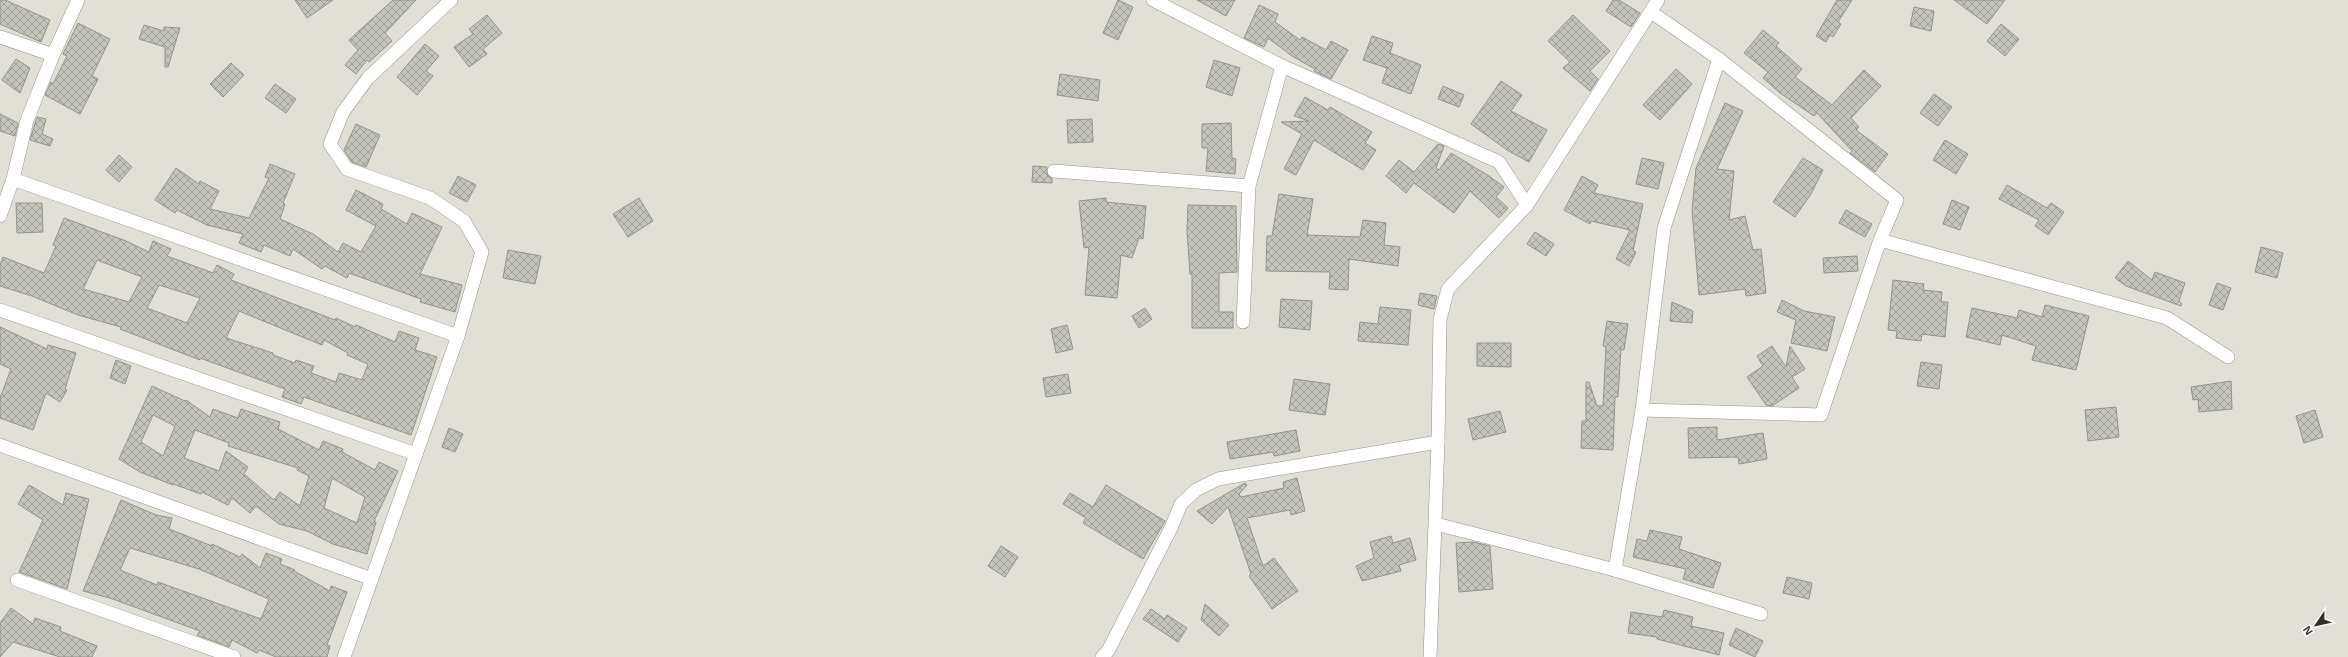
<svg xmlns="http://www.w3.org/2000/svg" width="2348" height="657" font-family="Arial,sans-serif">
<defs>
<pattern id="building-cross-hatch" width="8" height="8" patternUnits="userSpaceOnUse"><rect width="8" height="8" fill="#c4c5bd"/><path d="M0 0l8 8M0 8l8-8" fill="none" stroke="#a0a09a"/></pattern>
</defs>
<rect width="100%" height="100%" fill="#e2dfd7"/>
<g fill="url(#building-cross-hatch)" stroke="#92938b" fill-rule="evenodd">
<path d="M0 0H5L50 20 41 42 0 24Z"/>
<path d="M295 0H333L307 18Z"/>
<path d="M393 0H416L385 33 392 41 369 62 367 60 356 74 345 65 358 50 349 40Z"/>
<path d="M1118 0 1133 7 1118 40 1103 33Z"/>
<path d="M1197 0H1235L1226 16Z"/>
<path d="M1613 0H1619L1640 13 1631 27 1606 11Z"/>
<path d="M1837 0H1852L1838 22 1841 24 1833 37 1830 35 1826 42 1816 36Z"/>
<path d="M1954 0H2005L1987 24Z"/>
<path d="M1259 5 1278 14 1275 22 1300 40 1302 37 1326 50 1331 41 1348 50 1331 79 1314 71 1315 69 1292 56 1268 38 1264 47 1244 38Z"/>
<path d="M1914 7 1934 11 1931 31 1910 26Z"/>
<path d="M487 15 502 33 483 49 487 54 469 67 454 47 473 34 469 29Z"/>
<path d="M1573 15 1610 51 1590 71 1598 79 1590 91 1563 68 1570 62 1548 41Z"/>
<path d="M78 23 110 39 92 76 98 79 80 114 45 95 51 82 53 84 67 56 63 54Z"/>
<path d="M2001 24 2019 39 2005 56 1987 41Z"/>
<path d="M144 25 164 31V27L180 28 168 67H165V47L139 39Z"/>
<path d="M1763 30 1779 43 1776 46 1802 69 1795 77 1832 105 1864 70 1881 86 1851 118 1859 127 1856 130 1888 154 1875 172 1850 153 1852 151 1817 113 1814 116 1780 93 1763 78 1768 72 1744 53Z"/>
<path d="M1372 36 1393 43 1390 53 1421 65 1411 94 1382 83 1387 68 1363 60Z"/>
<path d="M425 44 439 56 426 71 433 76 417 95 397 77Z"/>
<path d="M16 59 30 68 20 93 2 80Z"/>
<path d="M1214 60 1240 68 1232 96 1206 87Z"/>
<path d="M231 63 244 75 223 97 210 84Z"/>
<path d="M1676 69 1692 84 1660 120 1643 105Z"/>
<path d="M1060 74 1100 80 1098 101 1057 95Z"/>
<path d="M1501 81 1522 95 1511 111 1547 130 1529 162 1507 150 1471 124Z"/>
<path d="M275 84 296 99 286 113 265 98Z"/>
<path d="M1443 86 1464 95 1459 107 1438 99Z"/>
<path d="M1934 94 1952 107 1938 126 1920 113Z"/>
<path d="M1305 97 1328 110 1330 107 1372 132 1365 143 1376 150 1363 170 1314 140 1296 175 1284 169 1302 134 1281 122 1309 121 1294 116Z"/>
<path d="M1725 103 1743 111 1717 169 1734 171 1729 220 1745 216 1753 250 1761 249 1766 293 1746 296 1745 289 1699 295 1692 210 1696 168Z"/>
<path d="M0 114 18 123 15 136 0 131Z"/>
<path d="M37 117 46 119 42 134 53 139 50 146 30 140Z"/>
<path d="M1092 119 1093 142 1068 143 1067 120Z"/>
<path d="M1231 123 1232 158 1236 159 1235 174 1206 171 1208 148H1202V124Z"/>
<path d="M356 124 380 135 366 167 352 162 344 150Z"/>
<path d="M1945 140 1968 154 1956 174 1933 160Z"/>
<path d="M1438 144 1444 146 1436 168 1439 170 1451 153 1489 176 1504 187 1496 197 1508 208 1499 218 1470 191 1454 213 1414 183 1406 193 1386 176 1399 160 1414 172Z"/>
<path d="M119 155 132 167 119 182 106 170Z"/>
<path d="M1642 158 1664 163 1658 189 1636 184Z"/>
<path d="M1803 158 1823 170 1811 194 1795 217 1773 202Z"/>
<path d="M270 164 295 174 283 203 285 204 280 219 313 234 338 252 343 243 361 252 376 226 346 210 356 190 383 204 381 209 407 224 412 213 442 227 420 274 462 285 455 312 420 302 421 299 349 273 347 278 325 266 322 269 293 249 290 256 264 245 261 252 239 243 243 234 207 225 177 210 175 213 155 200 176 168 199 184 200 181 219 191 210 209 249 218 269 178 265 177Z"/>
<path d="M1033 166 1047 167V174L1052 179V183L1032 182Z"/>
<path d="M458 176 476 185 467 202 449 193Z"/>
<path d="M1582 176 1598 185 1594 193 1643 204 1633 251 1636 252 1629 266 1616 259 1630 230 1591 221 1590 224 1564 210Z"/>
<path d="M2007 185 2047 208 2051 203 2064 212 2048 235 2035 226 2039 220 1999 199Z"/>
<path d="M1279 194 1313 199 1307 235 1360 237 1363 220 1386 223 1384 245 1400 247 1398 266 1349 259 1348 290 1329 289 1330 272 1266 271 1267 236H1272Z"/>
<path d="M639 198 653 221 628 237 613 214Z"/>
<path d="M1106 198V202L1146 206 1143 239 1139 238 1132 258 1121 255 1117 298 1085 295 1089 247 1084 248 1079 201Z"/>
<path d="M1952 200 1969 207 1960 230 1943 224Z"/>
<path d="M16 203H42L43 232 17 233Z"/>
<path d="M1188 205 1236 206 1237 272 1219 273V312H1233V328H1192V274H1190L1187 231Z"/>
<path d="M1846 210 1872 224 1865 237 1839 223Z"/>
<path d="M64 218 126 241 149 252 153 241 171 249 167 256 213 273 217 265 234 274 231 280 335 320 336 318 355 327 356 325 395 342 399 331 419 338 415 350 437 357 411 435 304 397 301 404 282 397 285 389 200 358V360L120 329 121 327 78 315 32 296 0 286V265L3 257 44 273 56 246 53 245ZM97 260 142 277 129 302 83 289ZM159 285 200 298 187 323 147 308ZM239 311 322 345 324 340 348 353 347 355 368 364 362 380 339 373 336 382 311 373 314 366 296 360 295 363 273 355V353L226 338Z"/>
<path d="M1535 232 1554 244 1546 256 1527 244Z"/>
<path d="M2261 247 2283 253 2277 278 2255 272Z"/>
<path d="M508 250 541 256 535 284 503 278Z"/>
<path d="M1857 256 1858 271 1824 273 1823 258Z"/>
<path d="M2128 261 2152 280 2155 272 2185 283 2179 301 2182 304 2181 306 2126 286 2115 278Z"/>
<path d="M1893 280 1924 284 1923 290 1942 292 1941 302H1948L1945 337 1922 334 1921 341 1896 338 1897 331 1888 330Z"/>
<path d="M2217 283 2231 288 2223 310 2209 305Z"/>
<path d="M1420 293 1437 296 1434 309 1418 305Z"/>
<path d="M1281 299 1312 301 1310 330 1279 327Z"/>
<path d="M1782 300 1804 311 1835 317 1827 351 1791 343 1796 320 1777 312Z"/>
<path d="M1672 302 1693 311 1692 323 1670 321Z"/>
<path d="M2045 305 2089 316 2076 370 2032 360 2036 346 2002 335 2000 345 1966 337 1972 308 2017 318 2019 310 2042 317Z"/>
<path d="M1380 307 1411 310 1408 345 1358 341 1360 322 1378 324Z"/>
<path d="M1145 308 1152 319 1139 328 1132 316Z"/>
<path d="M1607 321 1628 324 1624 350 1621 349 1618 397H1615L1613 450 1581 448 1582 421H1586V382H1589L1597 406H1603L1606 347 1603 346Z"/>
<path d="M1067 325 1073 349 1056 353 1051 329Z"/>
<path d="M0 327 47 349 48 345 76 353 65 389 67 390 60 402 46 393 33 430 0 418V398L11 369 0 364Z"/>
<path d="M1477 343H1511V367L1477 366Z"/>
<path d="M1772 346 1786 367 1790 346 1805 369 1792 377 1799 388 1772 406 1766 405 1747 377 1763 366 1757 356Z"/>
<path d="M116 360 131 366 125 384 110 378Z"/>
<path d="M1921 362 1942 365 1939 389 1917 386Z"/>
<path d="M1068 374 1071 393 1046 397 1043 378Z"/>
<path d="M1294 379 1330 384 1325 415 1289 410Z"/>
<path d="M2231 381 2232 409 2199 412 2198 399 2193 400 2191 387Z"/>
<path d="M152 386 185 401 186 400 210 417 213 409 238 418 241 409 280 422 278 429 319 450 323 441 343 449 342 452 375 470 379 462 398 471 374 521 376 522 367 554 333 544 307 531 279 524 256 506 250 513 232 498 228 505 202 492 201 494 173 484V485L140 472 119 459ZM153 415 175 426 163 456 141 442ZM195 430 229 443 228 446 298 468 297 470 309 476 300 506 280 492 274 500 244 474 248 467 226 451 219 471 184 458ZM332 478 365 497 357 523 324 508Z"/>
<path d="M2116 407 2119 437 2088 441 2085 410Z"/>
<path d="M2315 410 2323 437 2304 443 2296 416Z"/>
<path d="M1500 411 1506 432 1473 440 1468 419Z"/>
<path d="M1717 427V440L1763 433 1767 459 1739 464 1738 457 1689 458 1688 428Z"/>
<path d="M449 428 463 434 455 452 442 447Z"/>
<path d="M1296 430 1300 451 1274 456 1273 452 1230 459 1227 442Z"/>
<path d="M1297 478 1305 511 1291 515 1290 510 1247 518 1263 566 1274 558 1298 591 1272 609 1249 576 1251 574 1228 507 1212 524 1197 511 1245 483 1247 485 1239 494 1241 497 1284 488 1283 482Z"/>
<path d="M29 485 63 505 66 493 89 499 67 589 19 572 43 520 18 504Z"/>
<path d="M1106 485 1165 521 1143 559 1083 523 1086 518 1063 504 1070 493 1093 507Z"/>
<path d="M121 500 156 515 172 518 169 529 212 546V544L240 557 242 554 260 568 266 553 282 559 280 564 295 570 294 571 330 591 331 586 347 592 327 645 330 646 327 657H276L259 650 257 653 232 640 229 647 199 636 197 635 200 631 110 598 83 591ZM130 548 199 569 269 599 261 619 158 582 157 585 120 570Z"/>
<path d="M1650 530 1682 537 1679 549 1721 563 1713 588 1683 579 1686 569 1633 557 1637 539 1647 541Z"/>
<path d="M1391 536 1393 543 1410 538 1416 560 1399 565 1401 571 1362 581 1356 566 1374 558 1370 542Z"/>
<path d="M1473 542 1490 546 1493 589 1459 592 1456 543Z"/>
<path d="M1001 546 1018 557 1005 577 988 566Z"/>
<path d="M1787 577 1812 583 1809 599 1783 593Z"/>
<path d="M1205 604 1229 625 1219 636 1201 620Z"/>
<path d="M11 608 33 624 35 618 61 627 60 631 97 646 92 657H60L13 642 0 657V623Z"/>
<path d="M1151 609 1165 619 1167 615 1187 628 1178 642 1143 619Z"/>
<path d="M1664 610 1693 617 1691 626 1724 633 1719 655 1657 639V637L1628 633 1631 612 1662 617Z"/>
<path d="M1736 628 1763 641 1755 657 1729 645Z"/>
</g>
<g fill="none" stroke-linecap="round" stroke-linejoin="round">
<g stroke="#95928b" stroke-width="14">
<g id="minor">
<path d="M1153 0 1282 66 1499 162 1527 205"/>
<path d="M0 37 53 55"/>
<path d="M1054 171 1249 186"/>
<path d="M13 179 458 336"/>
<path d="M0 216 13 179 27 120 53 55 78 0"/>
<path d="M1880 240 2167 318 2228 357"/>
<path d="M0 310 416 454"/>
<path d="M1243 322 1249 186 1282 66"/>
<path d="M1642 410 1821 415 1880 240 1897 200 1719 59 1651 12"/>
<path d="M0 445 372 579"/>
<path d="M1436 524 1615 570 1761 614"/>
<path d="M1615 570 1642 410 1664 228 1719 59"/>
<path d="M17 580 234 657"/>
<path d="M344 657 458 336 482 252 464 221 430 198 347 169 330 144 343 112 368 78 451 0"/>
<path d="M1102 657 1108 651 1171 528 1181 504 1196 490 1218 479 1438 442"/>
<path d="M1430 657 1438 442 1440 319 1448 289 1527 205 1658 0"/>
</g>
</g>
<use href="#minor" stroke="#fff" stroke-width="13"/>
</g>
<g transform="translate(2316 625) rotate(236)" stroke="#ffffff" stroke-width="3" paint-order="stroke">
<path d="M0-3L7 15L0 10L-7 15Z" fill="#312f2c"/>
<text y="-6" font-size="11" font-weight="bold" text-anchor="middle" fill="#312f2c">N</text>
</g>
</svg>
